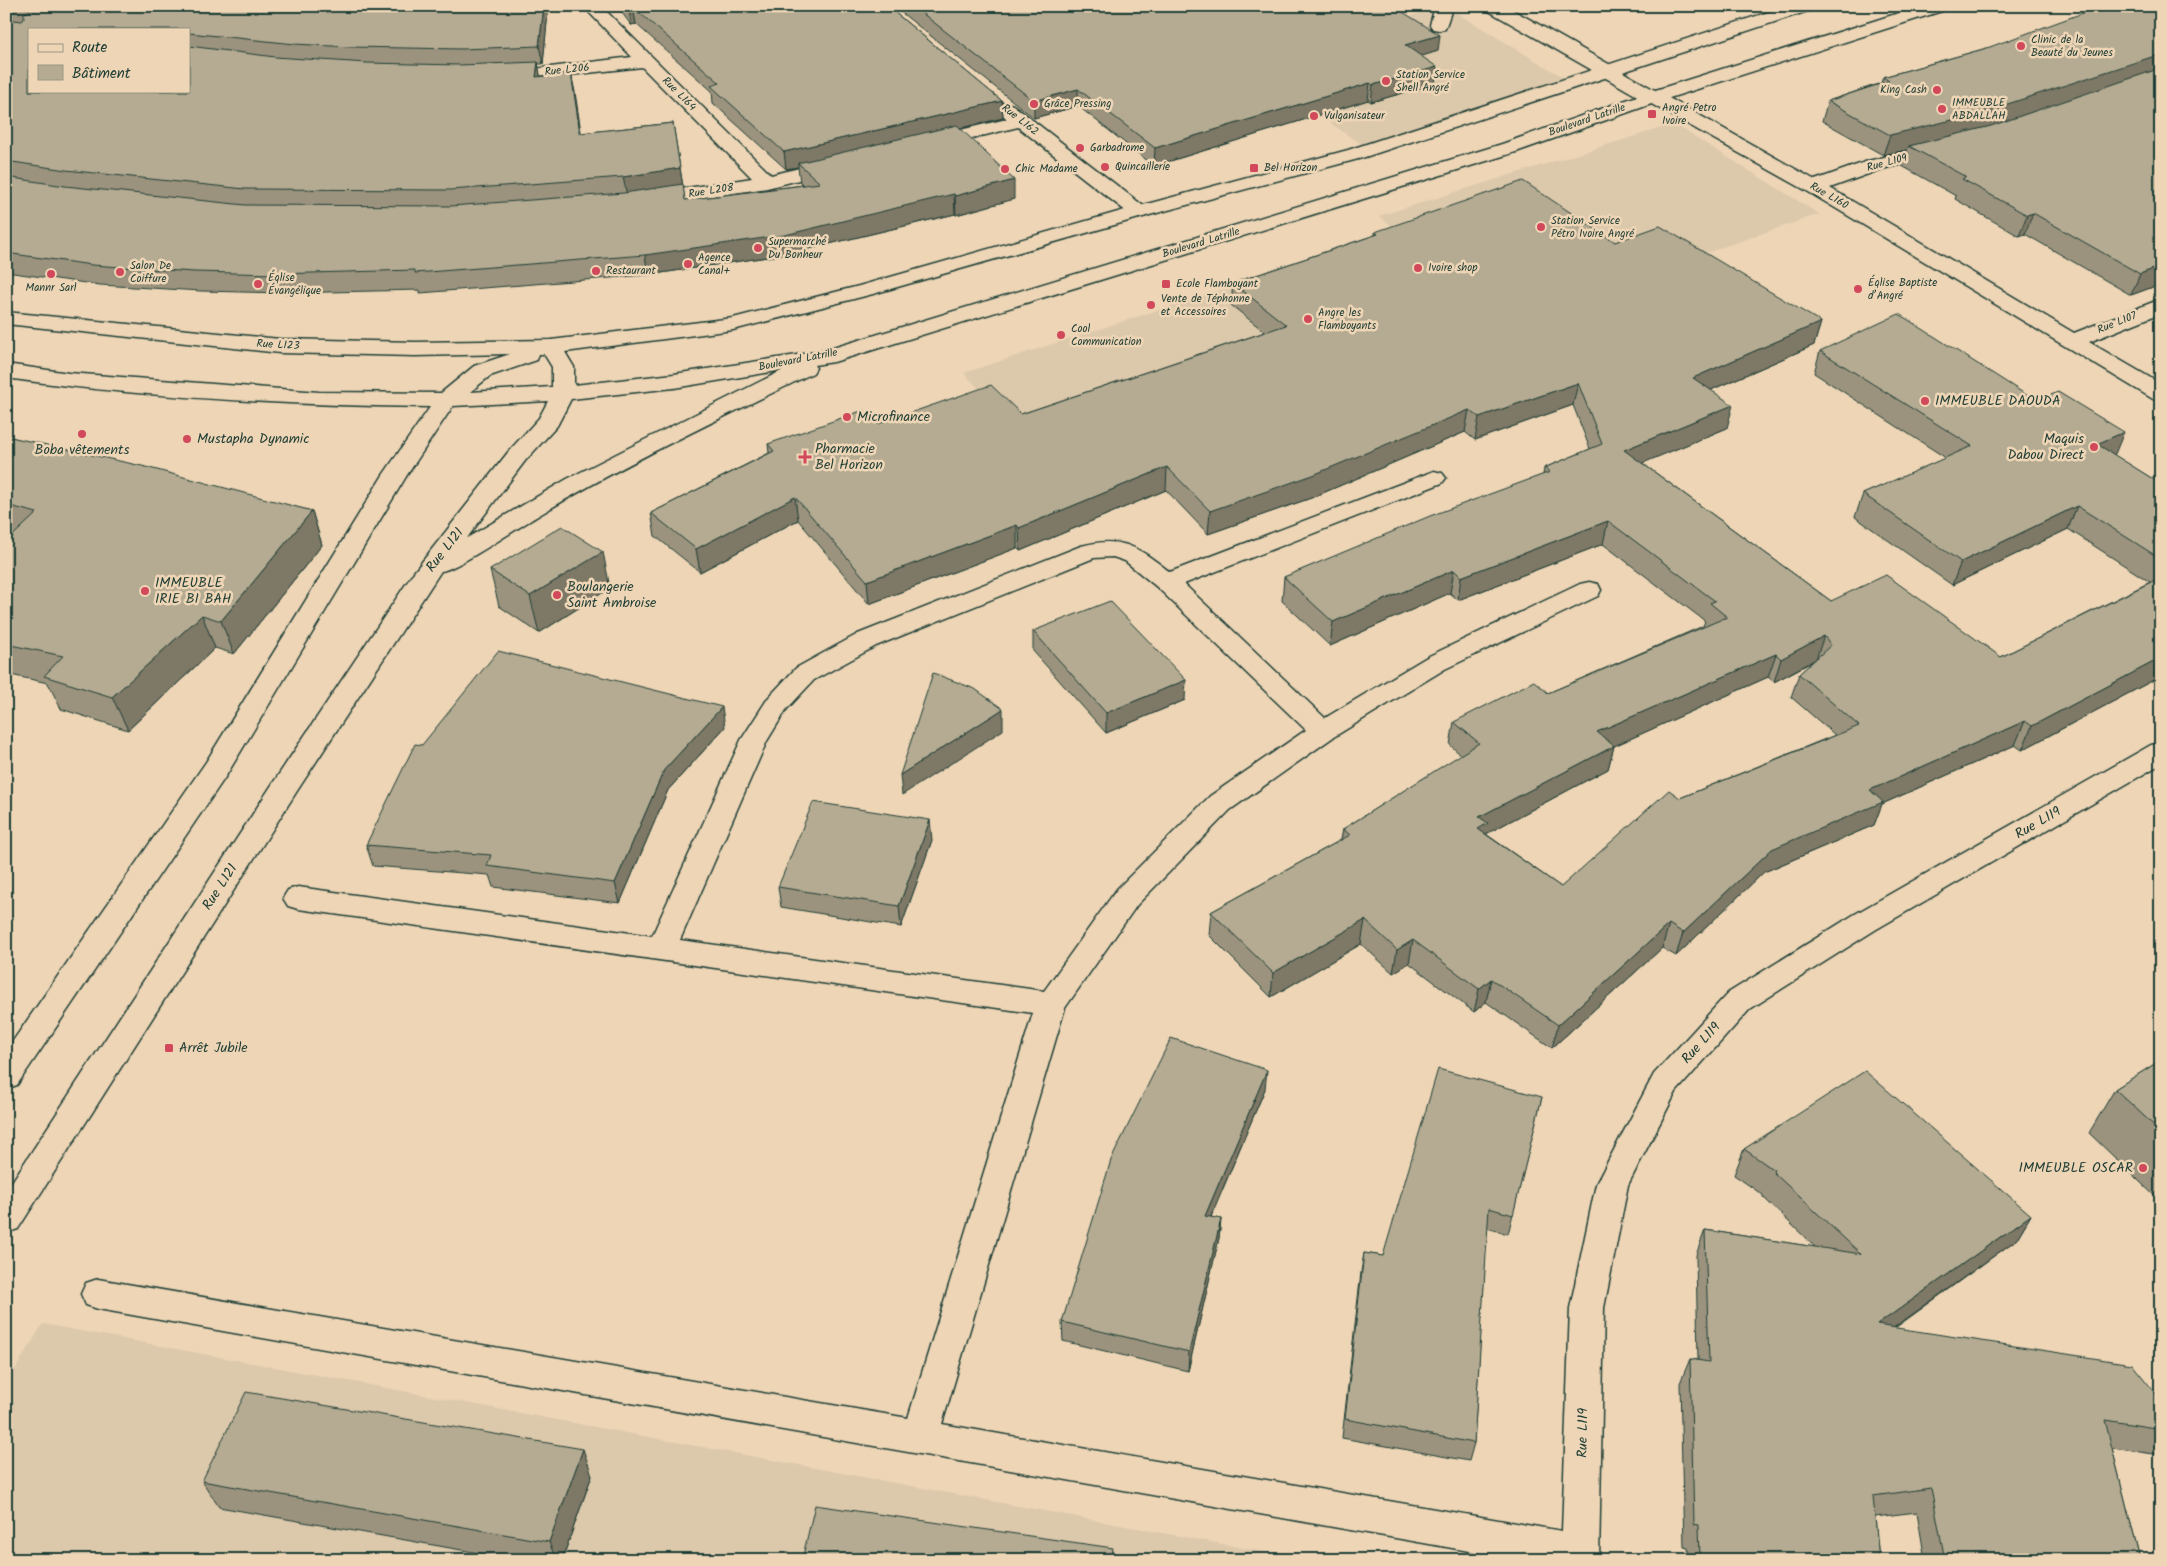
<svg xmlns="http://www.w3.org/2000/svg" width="2167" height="1566" font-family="Kalam,sans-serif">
<rect width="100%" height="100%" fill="#edd5b6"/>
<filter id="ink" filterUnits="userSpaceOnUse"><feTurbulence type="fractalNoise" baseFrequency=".02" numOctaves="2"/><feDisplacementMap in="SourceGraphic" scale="10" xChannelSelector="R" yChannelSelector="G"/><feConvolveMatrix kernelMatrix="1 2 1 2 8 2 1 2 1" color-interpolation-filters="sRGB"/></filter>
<g filter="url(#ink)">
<g fill="#dcc8ab">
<path d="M1445 6 1566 79 1361 144 1245 64Z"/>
<path d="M1674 124 1819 214 1514 319 1379 216Z"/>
<path d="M1347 249 1459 336 1062 475 964 373Z"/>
<path d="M43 1324 1307 1560H6V1384Z"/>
</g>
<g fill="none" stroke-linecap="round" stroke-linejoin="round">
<g stroke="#1f3d34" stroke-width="3">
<path id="service" d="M1435 6H1453L1445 29 1439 30 1433 29 1430 25Z"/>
</g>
<g stroke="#1f3d34" stroke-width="3">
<g id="minor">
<path d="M583 6H601L771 175 836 159 843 161 846 165 843 169 767 188 648 206 641 204 638 200 641 196 648 194 752 178 642 67 542 78H498L495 74 498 70 542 68 632 57Z"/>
<path d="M1653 91 1660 93 1815 180 1868 161 1941 143 1948 145 1951 149 1948 153 1882 169 1830 188 2074 333 2161 299V313L2089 342 2161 384V401L2153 399 1807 191 1646 101 1644 97 1646 93Z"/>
<path d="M1006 103 1013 105 1146 208 1149 212 1146 216 1139 218 1132 216 1018 127 929 149 922 147 919 143 922 139 1007 119 997 109 999 105Z"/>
<path d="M1434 471 1442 473 1446 478 1442 483 1184 584 1325 718 1427 657 1580 584 1589 582 1598 584 1601 590 1598 596 1445 669 1332 738 1230 810 1137 905 1065 1008 942 1424 1562 1531 1570 1308 1596 1184 1654 1074 1728 993 1855 914 2151 745 2161 743V764L1875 930 1750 1009 1676 1092 1628 1185 1604 1308 1599 1560H1520L98 1309 86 1305 81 1294 86 1283 98 1279 908 1418 1033 1013 298 909 288 906 283 898 288 890 298 887 652 936 741 740 768 698 796 668 858 634 1081 546C1122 535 1139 548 1170 572ZM1113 557 1125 561 1158 588 1306 730 1210 796 1117 889 1044 991 680 940 767 741 786 710 814 680 876 646 1094 558Z"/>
</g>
</g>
<g stroke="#1f3d34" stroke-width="3">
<path id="tertiary" d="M1485 6H1506L1660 93 1662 97 1660 101 1653 103 1646 101 1487 10Z"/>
</g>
<g stroke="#1f3d34" stroke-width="3">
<path id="secondary" d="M1787 6H1813L1811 10 1362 158 1146 216 873 294 733 330 565 352 574 367V385L674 374 823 351 1502 144 1646 93 1921 6H1947L1945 10 1660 101 1516 152 834 362 814 365 816 368 813 373C720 419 625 463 536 517 519 527 454 571 441 571L297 791 18 1229 6 1233V1191L277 777 414 572 509 451 539 418 548 401 453 406 407 475 226 776 17 1085 6 1089V1051L206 762 383 475 430 407C289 405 146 398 6 378V364L69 373 319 392 441 393 474 366 510 354 415 356 280 353 6 324V312L280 339 415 342 551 340 733 318 859 286 1132 208 1348 150ZM539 354H544L552 367V387L470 392 490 376 537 360ZM783 370 567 479 467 538 525 461 557 426 571 399 674 388Z"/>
</g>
<use href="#service" fill="#edd5b6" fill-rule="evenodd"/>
<use href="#minor" fill="#edd5b6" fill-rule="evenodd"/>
<use href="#tertiary" fill="#edd5b6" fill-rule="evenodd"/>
<use href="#secondary" fill="#edd5b6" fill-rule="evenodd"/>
</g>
<g fill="#9b937e" stroke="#1f3d34" fill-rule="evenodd">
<path d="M6 6H561L562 8 548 11 543 64H538L540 76 571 73 581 133 673 123 685 200 803 185 800 182 798 167 786 169 713 103 712 91 636 24 631 25 617 6H887L1002 101 1003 118 960 128 1014 199 956 215 955 214 787 254 648 275 420 293V290L282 293 201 291 100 285 6 272ZM189 29V91H29Z"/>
<path d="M893 6H1393L1438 51 1421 56 1435 84 1371 102 1368 100 1154 166 1078 106 1034 118Z"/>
<path d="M1987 48 2161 284 2131 295 2025 234 2019 236 1955 199 1956 196 1902 166 1907 150 1883 155 1822 121 1828 101 1881 83 1883 77Z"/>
<path d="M1375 232 1615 242 1821 322 1814 345 1711 390 1727 428 1642 463 1831 601 2001 657 2150 582 2068 529 1952 585 1855 517 1863 494 1946 458 1814 373 1820 351 2115 454 2114 455 2161 484V676L2022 750 2015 745 1882 804 1874 825 1764 872 1676 956 1662 948 1552 1048 1486 1002 1474 1012 1409 963 1393 973 1361 944 1271 997 1209 935 1211 912 1341 840 1343 829 1461 755 1450 745 1454 722 1548 693 1703 626 1705 621 1603 544 1458 600 1450 593 1330 646 1282 601 1284 577 1543 475 1544 468 1590 449 1573 405 1475 440 1465 432 1311 498 1208 534 1166 490 1020 551 1017 548 869 604 798 520 700 572 655 536 651 513 769 453 768 444 878 424 1021 414 1265 332 1231 305 1233 283 1375 235ZM1814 661 1799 674 1791 697 1835 735 1680 798 1561 887 1486 834 1608 769 1614 746 1768 677 1774 682Z"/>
<path d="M6 436 312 511 322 545 234 654 215 648 128 730 61 709 48 683 6 674V542L12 536 6 535Z"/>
<path d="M490 570 610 588 539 633 499 606Z"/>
<path d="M1033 631 1185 700 1106 733 1033 651Z"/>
<path d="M725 727 668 790 620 903 493 887 489 875 373 866 366 845 422 745Z"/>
<path d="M932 840 901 927 781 907 778 887Z"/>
<path d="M2161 1060V1202L2089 1133 2115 1089Z"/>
<path d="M1265 1089 1211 1217 1221 1219 1219 1238 1188 1371 1063 1341 1062 1322Z"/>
<path d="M1542 1097 1508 1234 1487 1228 1474 1443 1469 1461 1342 1438 1361 1272 1364 1253 1383 1256Z"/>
<path d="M1744 1149 2031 1215 2016 1240 1895 1328 2161 1400V1455L2112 1448 2140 1560H1925L1917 1512 1875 1517 1879 1560H1689L1688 1548 1684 1547 1680 1383 1690 1359 1698 1360 1696 1255 1705 1230 1815 1247 1763 1197V1195L1734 1175Z"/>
<path d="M592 1475 562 1560H518L219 1507 202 1481Z"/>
</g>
<g fill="#7e7866" stroke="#1f3d34">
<path d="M544 6H561L562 8 548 11 543 64 539 46Z"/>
<path d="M633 7 636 24 631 25 629 8Z"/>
<path d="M1440 35 1438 51 1403 62 1405 45Z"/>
<path d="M2161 54V71L1970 134 1909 146 1907 150 1883 155 1890 135Z"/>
<path d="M538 62 541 81 536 77Z"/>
<path d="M1437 67 1435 84 1371 102 1373 85Z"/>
<path d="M571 73 575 92 584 152 580 133Z"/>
<path d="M1370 83 1368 100 1154 166 1155 148Z"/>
<path d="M1078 89V106L1034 118V101Z"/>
<path d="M1002 101 1003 118 801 166 798 163V167L786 169 784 152Z"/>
<path d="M680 168 683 187 627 196 623 177Z"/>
<path d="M1014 180V199L956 215 955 196Z"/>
<path d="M954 194 955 214 787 254 648 275 645 255Z"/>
<path d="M2033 213 2025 234 2019 236 2027 215Z"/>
<path d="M2161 266V284L2131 295 2140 274Z"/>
<path d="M1821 322 1814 345 1688 400 1693 378Z"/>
<path d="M1578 383 1573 405 1475 440 1479 417Z"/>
<path d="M1733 405 1727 428 1619 473 1624 450Z"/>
<path d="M1469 410 1465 432 1311 498 1208 534 1210 511Z"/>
<path d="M2124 432 2115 454 2087 467 2097 444Z"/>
<path d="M1167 467 1166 490 1020 551 1019 528Z"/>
<path d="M795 497 798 520 700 572 696 549Z"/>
<path d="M2077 506 2068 529 1952 585 1961 562Z"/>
<path d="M312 511 322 545 234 654 221 621Z"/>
<path d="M1608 521 1603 544 1458 600 1461 577Z"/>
<path d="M1017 525V548L869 604 867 581Z"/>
<path d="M603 552 610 588 539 633 530 596Z"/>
<path d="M1454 570 1450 593 1330 646 1333 622Z"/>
<path d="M202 615 215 648 128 730 112 697Z"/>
<path d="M1824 636 1816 659 1774 682 1781 659Z"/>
<path d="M1776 654 1768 677 1592 756 1597 732Z"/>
<path d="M2161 658V676L2022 750 2032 726Z"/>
<path d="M1186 680 1185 700 1106 733V713Z"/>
<path d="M722 707 725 727 668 790 620 903 615 883 664 770Z"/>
<path d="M1003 709V730L902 795 900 775Z"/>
<path d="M2025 721 2015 745 1882 804 1874 825 1764 872 1676 956 1683 933 1772 849 1870 790Z"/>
<path d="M1614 746 1608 769 1486 834 1474 852 1479 817Z"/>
<path d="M930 820 932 840 901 927 899 906Z"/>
<path d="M1365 920 1361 944 1271 997 1273 973Z"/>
<path d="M1669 924 1662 948 1552 1048 1558 1025Z"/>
<path d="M1413 940 1409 963 1393 973 1397 950Z"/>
<path d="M1491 979 1486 1002 1474 1012 1479 989Z"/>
<path d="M1267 1070 1265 1089 1203 1235 1205 1216Z"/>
<path d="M2031 1215 2016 1240 1864 1349 1877 1325Z"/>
<path d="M1221 1219 1219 1238 1188 1371 1189 1352Z"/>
<path d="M583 1449 592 1475 562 1560H556L549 1542Z"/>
</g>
<g fill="#b4ab92" stroke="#1f3d34" fill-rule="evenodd">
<path d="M10 6H544L539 46 462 49 350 47 295 44 189 33V29H29V91H189V46L275 57 367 63 459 65 538 62 536 77 571 73 580 133 673 123 680 168 623 177 450 190 245 189 66 170 6 161V19L22 21 24 19V13L31 11 30 9Z"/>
<path d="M627 6H887L1002 101 784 152 711 86 720 83 633 7 629 8Z"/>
<path d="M913 6H1393L1440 35 1405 45 1437 67 1373 85 1370 83 1155 148 1078 89 1034 101Z"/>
<path d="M2102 6H2161V54L1977 114 1890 135 1828 101 1889 81 1883 77 1987 48Z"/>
<path d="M2161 68V266L2140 274 2033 213 2027 215 1962 179 1966 177 1909 146 1991 126Z"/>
<path d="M957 125 1014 180 955 196 954 194 785 235 645 255 415 273V270L276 274 194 272 92 265 6 253V177L65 186 245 205 451 206 624 193 683 184 685 200 820 183 798 163Z"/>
<path d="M1523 181 1615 242 1660 226 1821 322 1693 378 1733 405 1624 450 1831 601 1886 575 2001 657 2161 577V658L2032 726 2025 721 1870 790 1883 802 1772 849 1683 933 1669 924 1558 1025 1491 979 1479 989 1413 940 1397 950 1365 920 1273 973 1211 912 1350 835 1343 829 1479 743 1454 722 1534 681 1548 693 1727 617 1710 603 1715 601 1608 521 1461 577 1454 570 1333 622 1284 577 1430 516 1550 472 1544 468 1602 444 1578 383 1479 417 1469 410 1313 475 1210 511 1167 467 1019 528 1017 525 867 581 795 497 696 549 651 513 774 451 768 444 864 410 878 424 991 385 1021 414 1286 325 1233 283 1378 234 1375 232ZM1824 636 1831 645 1799 674 1859 726 1680 798 1669 790 1561 887 1478 829 1488 823 1479 817 1614 746 1597 732 1776 654 1781 659Z"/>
<path d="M1899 314 2036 401 2058 392 2124 432 2097 444 2161 484V559L2077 506 1961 562 1863 494 1972 446 1820 351Z"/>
<path d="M6 436 142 466 312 511 221 621 202 615 112 697 44 676 63 656 6 644V542L37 513 6 505Z"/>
<path d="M562 526 603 552 530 596 490 570Z"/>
<path d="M1110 601 1186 680 1106 713 1033 631Z"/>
<path d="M498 651 722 707 664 770 615 883 487 866 491 855 366 845 415 744 422 745Z"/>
<path d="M933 673 975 689 1003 709 900 775Z"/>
<path d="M813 802 930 820 899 906 778 887Z"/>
<path d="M1171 1038 1267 1070 1205 1216 1221 1219 1189 1352 1062 1322 1111 1160Z"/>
<path d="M2161 1060V1132L2115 1089Z"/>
<path d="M1438 1069 1542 1097 1513 1215 1489 1208 1474 1443 1345 1419 1364 1253 1383 1256Z"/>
<path d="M1865 1071 2031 1215 1877 1325 2132 1364 2161 1400V1429L2105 1420 2140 1560H1945L1931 1488 1873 1496 1879 1560H1700L1699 1525 1694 1524 1690 1359 1709 1362 1705 1230 1861 1254 1773 1172 1774 1170 1744 1149Z"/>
<path d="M246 1392 583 1449 549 1542 202 1481Z"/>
<path d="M815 1505 1113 1548 1111 1560H802Z"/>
</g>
</g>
<g fill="#d1495b" stroke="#edd5b6" stroke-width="2">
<circle cx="2021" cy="46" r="5"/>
<circle cx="1386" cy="81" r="5"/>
<circle cx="1937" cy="90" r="5"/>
<circle cx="1034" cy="104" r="5"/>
<circle cx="1942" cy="109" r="5"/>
<rect x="1647" y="109" width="10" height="10" rx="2.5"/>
<circle cx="1314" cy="116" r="5"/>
<circle cx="1080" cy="148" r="5"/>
<circle cx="1105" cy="167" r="5"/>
<rect x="1249" y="163" width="10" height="10" rx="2.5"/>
<circle cx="1005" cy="169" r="5"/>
<circle cx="1541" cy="227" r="5"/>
<circle cx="758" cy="248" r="5"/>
<circle cx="688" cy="264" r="5"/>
<circle cx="1418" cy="268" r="5"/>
<circle cx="596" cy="271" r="5"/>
<circle cx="120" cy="272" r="5"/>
<circle cx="51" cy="274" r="5"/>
<circle cx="258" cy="284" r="5"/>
<rect x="1161" y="279" width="10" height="10" rx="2.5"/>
<circle cx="1858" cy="289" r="5"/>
<circle cx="1151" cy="305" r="5"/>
<circle cx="1308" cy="319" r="5"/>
<circle cx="1061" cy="335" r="5"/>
<circle cx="1925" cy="401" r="5"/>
<circle cx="847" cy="417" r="5"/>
<circle cx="82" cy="434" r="5"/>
<circle cx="187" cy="439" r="5"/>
<circle cx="2094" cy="447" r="5"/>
<path d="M802.5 449.5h5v5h5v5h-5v5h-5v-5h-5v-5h5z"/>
<circle cx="145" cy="591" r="5"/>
<circle cx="557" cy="595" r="5"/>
<rect x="164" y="1043" width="10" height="10" rx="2.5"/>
<circle cx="2143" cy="1168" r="5"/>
</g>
<g text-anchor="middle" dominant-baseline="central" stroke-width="5" stroke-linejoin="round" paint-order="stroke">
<g font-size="11" fill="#1f3d34" stroke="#edd5b6" text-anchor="start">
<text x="2031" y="40">Clinic de la<tspan x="2031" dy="13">Beauté du Jeunes</tspan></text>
<text x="1396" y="75">Station Service<tspan x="1396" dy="13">Shell Angré</tspan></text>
<text x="1927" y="90" text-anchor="end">King Cash</text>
<text x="1952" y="103">IMMEUBLE<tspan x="1952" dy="13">ABDALLAH</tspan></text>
<text x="1044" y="104">Grâce Pressing</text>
<text x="1662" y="108">Angré Petro<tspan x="1662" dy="13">Ivoire</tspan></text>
<text x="1324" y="116">Vulganisateur</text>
<text x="1090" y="148">Garbadrome</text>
<text x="1115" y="167">Quincaillerie</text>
<text x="1264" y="168">Bel Horizon</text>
<text x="1015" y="169">Chic Madame</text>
<text x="1551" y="221">Station Service<tspan x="1551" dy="13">Pétro Ivoire Angré</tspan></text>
<text x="768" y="242">Supermarché<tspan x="768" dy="13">Du Bonheur</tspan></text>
<text x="698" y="258">Agence<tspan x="698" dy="13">Canal+</tspan></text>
<text x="130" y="266">Salon De<tspan x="130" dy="13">Coiffure</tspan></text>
<text x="1428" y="268">Ivoire shop</text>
<text x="606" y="271">Restaurant</text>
<text x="268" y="278">Église<tspan x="268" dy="13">Évangélique</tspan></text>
<text x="1868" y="283">Église Baptiste<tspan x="1868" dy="13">d’Angré</tspan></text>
<text x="1176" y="284">Ecole Flamboyant</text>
<text x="51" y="288" text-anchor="middle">Mannr Sarl</text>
<text x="1161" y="299">Vente de Téphonne<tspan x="1161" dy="13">et Accessoires</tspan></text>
<text x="1318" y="313">Angre les<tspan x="1318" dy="13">Flamboyants</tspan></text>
<text x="1071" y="329">Cool<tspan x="1071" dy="13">Communication</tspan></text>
</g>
<g font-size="11" fill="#1f3d34" stroke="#edd5b6">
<text transform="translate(567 70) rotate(-6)">Rue L206</text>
<text transform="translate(679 94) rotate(45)">Rue L164</text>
<text transform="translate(1020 120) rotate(38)">Rue L162</text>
<text transform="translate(1587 120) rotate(-19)">Boulevard Latrille</text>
<text transform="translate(1887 163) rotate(-15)">Rue L109</text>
<text transform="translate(711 191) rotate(-9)">Rue L208</text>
<text transform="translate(1829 196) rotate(30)">Rue L160</text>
<text transform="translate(1201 243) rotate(-17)">Boulevard Latrille</text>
<text transform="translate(2117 323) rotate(-22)">Rue L107</text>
<text transform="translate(278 345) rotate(3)">Rue L123</text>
<text transform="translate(798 360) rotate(-11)">Boulevard Latrille</text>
</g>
<g font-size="14" fill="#1f3d34" stroke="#edd5b6" text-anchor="start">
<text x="1935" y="401">IMMEUBLE DAOUDA</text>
<text x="857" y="417">Microfinance</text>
<text x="197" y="439">Mustapha Dynamic</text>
<text x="2084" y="439" text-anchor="end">Maquis<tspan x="2084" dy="16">Dabou Direct</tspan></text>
<text x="815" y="449">Pharmacie<tspan x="815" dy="16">Bel Horizon</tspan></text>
<text x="82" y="450" text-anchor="middle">Boba vêtements</text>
<text x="155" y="583">IMMEUBLE<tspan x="155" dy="16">IRIE BI BAH</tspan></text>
<text x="567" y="587">Boulangerie<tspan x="567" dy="16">Saint Ambroise</tspan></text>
<text x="179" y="1048">Arrêt Jubile</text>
<text x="2133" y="1168" text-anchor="end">IMMEUBLE OSCAR</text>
</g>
<g font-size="14" fill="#1f3d34" stroke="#edd5b6">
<text transform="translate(445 550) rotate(-52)">Rue L121</text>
<text transform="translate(2038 823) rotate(-30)">Rue L119</text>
<text transform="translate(220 887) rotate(-57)">Rue L121</text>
<text transform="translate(1701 1043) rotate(-48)">Rue L119</text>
<text transform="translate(1583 1433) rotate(-89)">Rue L119</text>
</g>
</g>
<rect width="2167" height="1566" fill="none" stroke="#edd5b6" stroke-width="25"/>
<rect x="12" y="12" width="2142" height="1541" fill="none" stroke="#1f3d34" stroke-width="2" filter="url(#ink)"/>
<rect x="28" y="28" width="162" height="65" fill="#edd5b6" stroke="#9b9882"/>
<rect x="38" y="44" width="25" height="8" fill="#edd5b6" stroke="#9b9882"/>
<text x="72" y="52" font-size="15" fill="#1f3d34">Route</text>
<rect x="38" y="65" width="25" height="15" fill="#b4ab92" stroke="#9b9882"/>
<text x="72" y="78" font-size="15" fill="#1f3d34">Bâtiment</text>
</svg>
